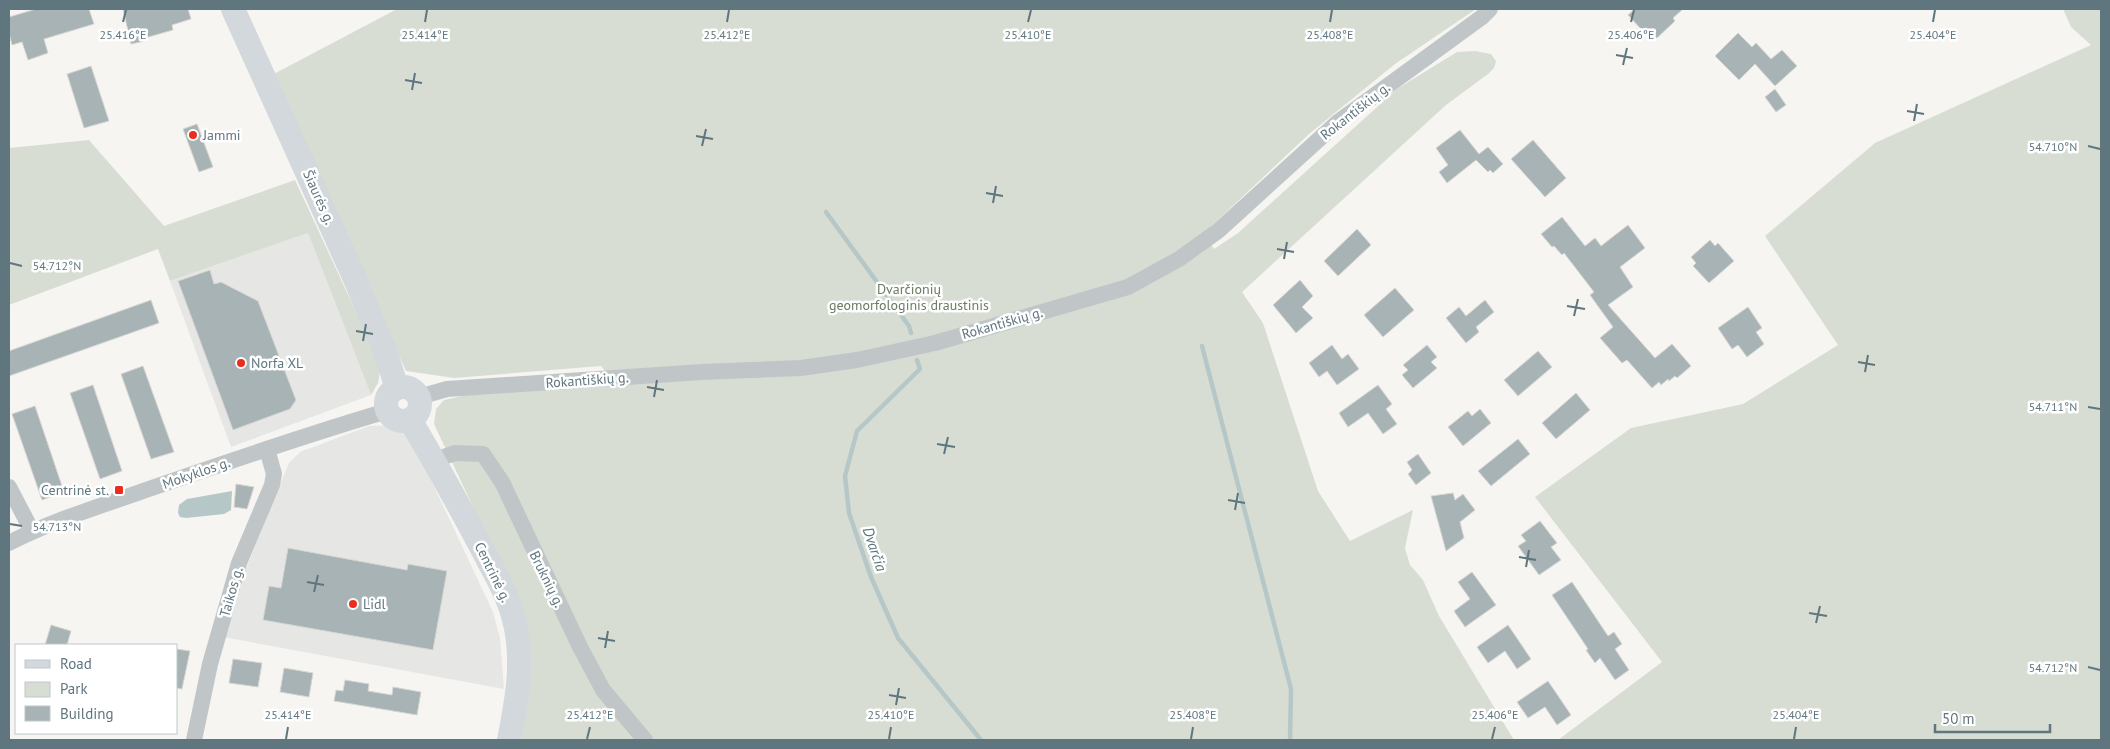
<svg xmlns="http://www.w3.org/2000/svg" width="2110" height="749" font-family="'PT Sans',sans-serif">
<rect width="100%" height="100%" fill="#f6f5f2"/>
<g fill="#e6e7e5">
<path d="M308 233 371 395 231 447 170 281Z"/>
<path d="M399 425 408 431 493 612 500 638 504 689 223 637 240 583 289 463 300 452 369 426Z"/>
</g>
<g fill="#d8ddd3">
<path d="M397 9H1476L1395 64 1309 134 1204 233 1214 249 1238 233 1397 89 1457 52 1475 51 1491 54 1496 61 1494 68 1488 74 1446 105 1242 292 1263 323 1318 491 1350 541 1413 510 1405 548 1410 565 1423 580 1439 616 1514 740H519L499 562 434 424 436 409 444 400 475 393 615 383 601 366 454 378 406 371 270 76Z"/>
<path d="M2063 9H2101V740H1558L1662 662 1535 497 1631 428 1743 404 1838 345 1765 236 1875 143 2091 45 2071 27Z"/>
<path d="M89 140 164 226 295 180 381 366 378 383 371 395 308 233 170 281 158 249 9 305V148Z"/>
</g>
<path fill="#b6c7c8" d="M232 491 231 510 224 514 186 518 180 517 178 513 179 505 187 499Z"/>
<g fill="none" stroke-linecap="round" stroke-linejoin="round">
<g stroke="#b6c7c8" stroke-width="4.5">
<path d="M826 212 909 326 911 333"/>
<path d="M1202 346 1291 689 1290 740"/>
<path d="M917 360 920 369 857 431 845 476 849 513 871 577 898 638 981 740"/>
</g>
</g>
<g fill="#a7b3b5" stroke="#d7d7d4">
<path d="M36 9H89L94 24 44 39 48 53 28 60 22 42 12 45 9 33V17Z"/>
<path d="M123 9H188L191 19 172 25 173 30 145 38V41L131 44Z"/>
<path d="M1635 9H1683L1673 18 1675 21 1657 38 1641 29 1628 15Z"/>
<path d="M1738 33 1752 47 1756 43 1771 59 1782 50 1797 66 1775 86 1755 64 1739 80 1715 56Z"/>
<path d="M91 66 109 121 84 128 67 74Z"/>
<path d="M1775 89 1786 105 1776 112 1765 97Z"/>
<path d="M197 124 213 167 199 172 183 129Z"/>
<path d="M1460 130 1479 154 1488 147 1503 164 1493 173 1490 170 1488 172 1476 160 1447 183 1439 172 1448 165 1436 148Z"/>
<path d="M1533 140 1566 178 1545 197 1511 159Z"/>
<path d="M1562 217 1585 246 1595 238 1601 246 1628 225 1645 248 1620 267 1633 287 1608 305 1655 358 1672 344 1691 366 1677 378 1675 376 1669 381 1668 379 1661 385 1659 382 1652 388 1627 360 1622 363 1600 338 1613 327 1590 295 1594 292 1564 253 1562 255 1554 246 1552 247 1541 234Z"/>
<path d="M1357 229 1371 245 1338 276 1324 261Z"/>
<path d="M1710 240 1715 246 1718 243 1734 261 1709 283 1693 266 1696 263 1691 257Z"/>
<path d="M210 270 214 284 221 282 258 301 296 400 290 409 233 430 178 281Z"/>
<path d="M1300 280 1313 296 1302 307 1313 318 1296 333 1273 305Z"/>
<path d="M1395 288 1414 310 1383 337 1364 315Z"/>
<path d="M151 300 159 323 9 376V351Z"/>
<path d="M1485 300 1494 312 1476 327 1479 332 1466 343 1446 318 1459 307 1466 316Z"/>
<path d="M1748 307 1762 328 1756 332 1764 344 1747 357 1738 345 1732 349 1718 328Z"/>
<path d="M1332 345 1342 359 1348 354 1359 369 1337 385 1327 371 1319 377 1309 363Z"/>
<path d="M1427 345 1437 357 1431 362 1437 368 1413 388 1402 375 1408 370 1403 365Z"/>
<path d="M1538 351 1552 367 1518 396 1504 380Z"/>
<path d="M143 366 174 452 151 459 121 374Z"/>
<path d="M93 385 122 471 100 479 70 393Z"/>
<path d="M1378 385 1392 404 1386 409 1397 424 1383 434 1368 413 1348 427 1339 413Z"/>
<path d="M1576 393 1590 410 1556 439 1542 423Z"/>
<path d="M35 406 64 492 42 500 12 414Z"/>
<path d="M1480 409 1491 423 1463 446 1448 427 1468 411 1472 416Z"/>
<path d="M1518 439 1530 454 1491 486 1478 471Z"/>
<path d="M1418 454 1431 473 1416 485 1408 474 1412 470 1407 462Z"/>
<path d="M236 484 254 487 247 509 234 507Z"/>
<path d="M1453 493 1455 500 1463 494 1475 510 1460 522 1464 538 1446 551 1431 496Z"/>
<path d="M1540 521 1557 543 1551 547 1561 560 1539 575 1518 546 1526 541 1521 535Z"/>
<path d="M288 548 407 570 408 564 447 571 433 650 263 620 269 586 281 588Z"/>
<path d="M1472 572 1496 605 1465 627 1454 611 1470 599 1458 582Z"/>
<path d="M1572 582 1608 636 1614 632 1622 644 1615 649 1629 670 1615 680 1600 658 1595 663 1586 650 1588 649 1552 595Z"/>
<path d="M51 625 71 631 67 645H45Z"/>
<path d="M1508 625 1531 659 1517 669 1505 651 1488 663 1477 647Z"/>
<path d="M176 649 190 651 182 689 176 688Z"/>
<path d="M233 659 262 663 258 687 229 683Z"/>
<path d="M284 668 313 673 309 697 280 692Z"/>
<path d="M345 680 369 684 368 691 392 695 393 687 421 692 417 715 334 701 336 690 343 691Z"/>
<path d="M1548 681 1571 715 1557 725 1545 707 1528 718 1517 702Z"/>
</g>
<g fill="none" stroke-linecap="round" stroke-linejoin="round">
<g stroke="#c0c6c8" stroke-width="16">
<path d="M419 397 447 389 702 372 801 368 857 360 935 343 1128 287 1179 259 1218 231 1338 122 1482 17 1490 9"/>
<path d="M435 460 455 453 483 454 502 482 580 647 603 690 645 740"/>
<path d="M9 487 32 531"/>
<path d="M9 543C51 521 98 507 143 491 224 463 305 435 387 411"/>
<path d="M194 740 210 664 239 563 272 485 274 474 267 449"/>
</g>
<g stroke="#d2d8db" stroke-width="24">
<path d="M233 9 355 279 385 351 397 388"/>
<circle cx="403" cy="404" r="17"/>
<path d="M410 420C434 460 457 502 479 543 491 567 506 590 513 616 525 657 517 700 509 740"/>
</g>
</g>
<path fill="none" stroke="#5f767e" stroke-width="2" d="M123 22 126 10M425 22 427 10M727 22 729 10M1028 22 1031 10M1330 22 1332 10M1631 22 1634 10M1933 22 1935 10M1616 55 1633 58M1623 65 1627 48M405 80 422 83M412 90 415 73M1907 111 1924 114M1914 121 1917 104M696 136 713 139M702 146 706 129M2088 146 2100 149M986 193 1003 196M993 203 996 186M1277 249 1294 252M1284 259 1287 242M10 263 22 266M1567 306 1585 309M1574 316 1578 299M356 331 373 334M363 341 366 324M1858 362 1875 365M1865 372 1868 355M647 387 664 390M654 397 657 380M2088 407 2100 409M937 444 955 447M944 454 948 437M1228 500 1245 503M1235 510 1238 493M10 524 22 526M1519 557 1536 560M1526 567 1529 550M307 582 324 585M314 592 318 575M1809 613 1827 616M1816 623 1820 606M598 638 615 641M605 648 608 631M2088 667 2100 670M889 695 906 698M896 705 899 688M286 739 288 727M587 739 590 727M889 739 891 727M1191 739 1193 727M1492 739 1495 727M1794 739 1796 727"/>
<g fill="#ec2c1c" stroke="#fff" stroke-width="2">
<circle cx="193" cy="135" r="5"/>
<circle cx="241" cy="363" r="5"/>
<rect x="114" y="485" width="10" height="10" rx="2.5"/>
<circle cx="353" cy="604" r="5"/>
</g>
<g text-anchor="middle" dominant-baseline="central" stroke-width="5" stroke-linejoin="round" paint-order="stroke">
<g font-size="14" fill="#5f767e" stroke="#fff">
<text transform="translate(1355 111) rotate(-38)">Rokantiškių g.</text>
<text transform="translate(319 197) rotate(66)">Šiaurės g.</text>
<text transform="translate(1002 323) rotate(-16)">Rokantiškių g.</text>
<text transform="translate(587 380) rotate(-4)">Rokantiškių g.</text>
<text transform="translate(196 473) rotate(-19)">Mokyklos g.</text>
<text transform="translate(493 572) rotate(64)">Centrinė g.</text>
<text transform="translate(547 579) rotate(64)">Bruknių g.</text>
<text transform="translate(231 592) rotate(-74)">Taikos g.</text>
</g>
<g font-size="14" fill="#5f767e" stroke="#fff" text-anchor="start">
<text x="203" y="135">Jammi</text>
<text x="251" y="363">Norfa XL</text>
<text x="109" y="490" text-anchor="end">Centrinė st.</text>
<text x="363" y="604">Lidl</text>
</g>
<g font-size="14" fill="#6b7b62" stroke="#fff">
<text x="909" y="289">Dvarčionių<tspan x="909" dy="16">geomorfologinis draustinis</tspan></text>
</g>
<g font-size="15" font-style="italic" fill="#5a767a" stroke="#fff">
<text transform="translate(875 549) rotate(71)">Dvarčia</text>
</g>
</g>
<g font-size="12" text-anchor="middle" fill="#5f767e" stroke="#fff" stroke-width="5" stroke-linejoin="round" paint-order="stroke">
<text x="123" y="39">25.416°E</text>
<text x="425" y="39">25.414°E</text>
<text x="727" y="39">25.412°E</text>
<text x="1028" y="39">25.410°E</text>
<text x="1330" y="39">25.408°E</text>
<text x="1631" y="39">25.406°E</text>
<text x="1933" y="39">25.404°E</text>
<text x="2053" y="151">54.710°N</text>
<text x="57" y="270">54.712°N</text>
<text x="2053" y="411">54.711°N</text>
<text x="57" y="531">54.713°N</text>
<text x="2053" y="672">54.712°N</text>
<text x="288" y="719">25.414°E</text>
<text x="590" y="719">25.412°E</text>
<text x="891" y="719">25.410°E</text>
<text x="1193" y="719">25.408°E</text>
<text x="1495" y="719">25.406°E</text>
<text x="1796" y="719">25.404°E</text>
</g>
<rect width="2110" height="749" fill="none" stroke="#5f767e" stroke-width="20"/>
<rect x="15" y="644" width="162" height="90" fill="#ffffff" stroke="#bfc8cb"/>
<rect x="25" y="660" width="25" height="8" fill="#d2d8db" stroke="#bfc8cb"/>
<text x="60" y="669" font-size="15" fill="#5f767e">Road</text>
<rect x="25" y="682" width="25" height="15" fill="#d8ddd3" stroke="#bfc8cb"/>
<text x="60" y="694" font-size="15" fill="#5f767e">Park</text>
<rect x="25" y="706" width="25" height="15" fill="#a7b3b5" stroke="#bfc8cb"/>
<text x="60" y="719" font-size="15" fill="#5f767e">Building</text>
<path d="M1935 724v8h115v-8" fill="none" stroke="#5f767e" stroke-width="2.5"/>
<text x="1942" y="724" font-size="15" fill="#5f767e" stroke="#ffffff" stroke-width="4" paint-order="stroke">50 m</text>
</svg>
